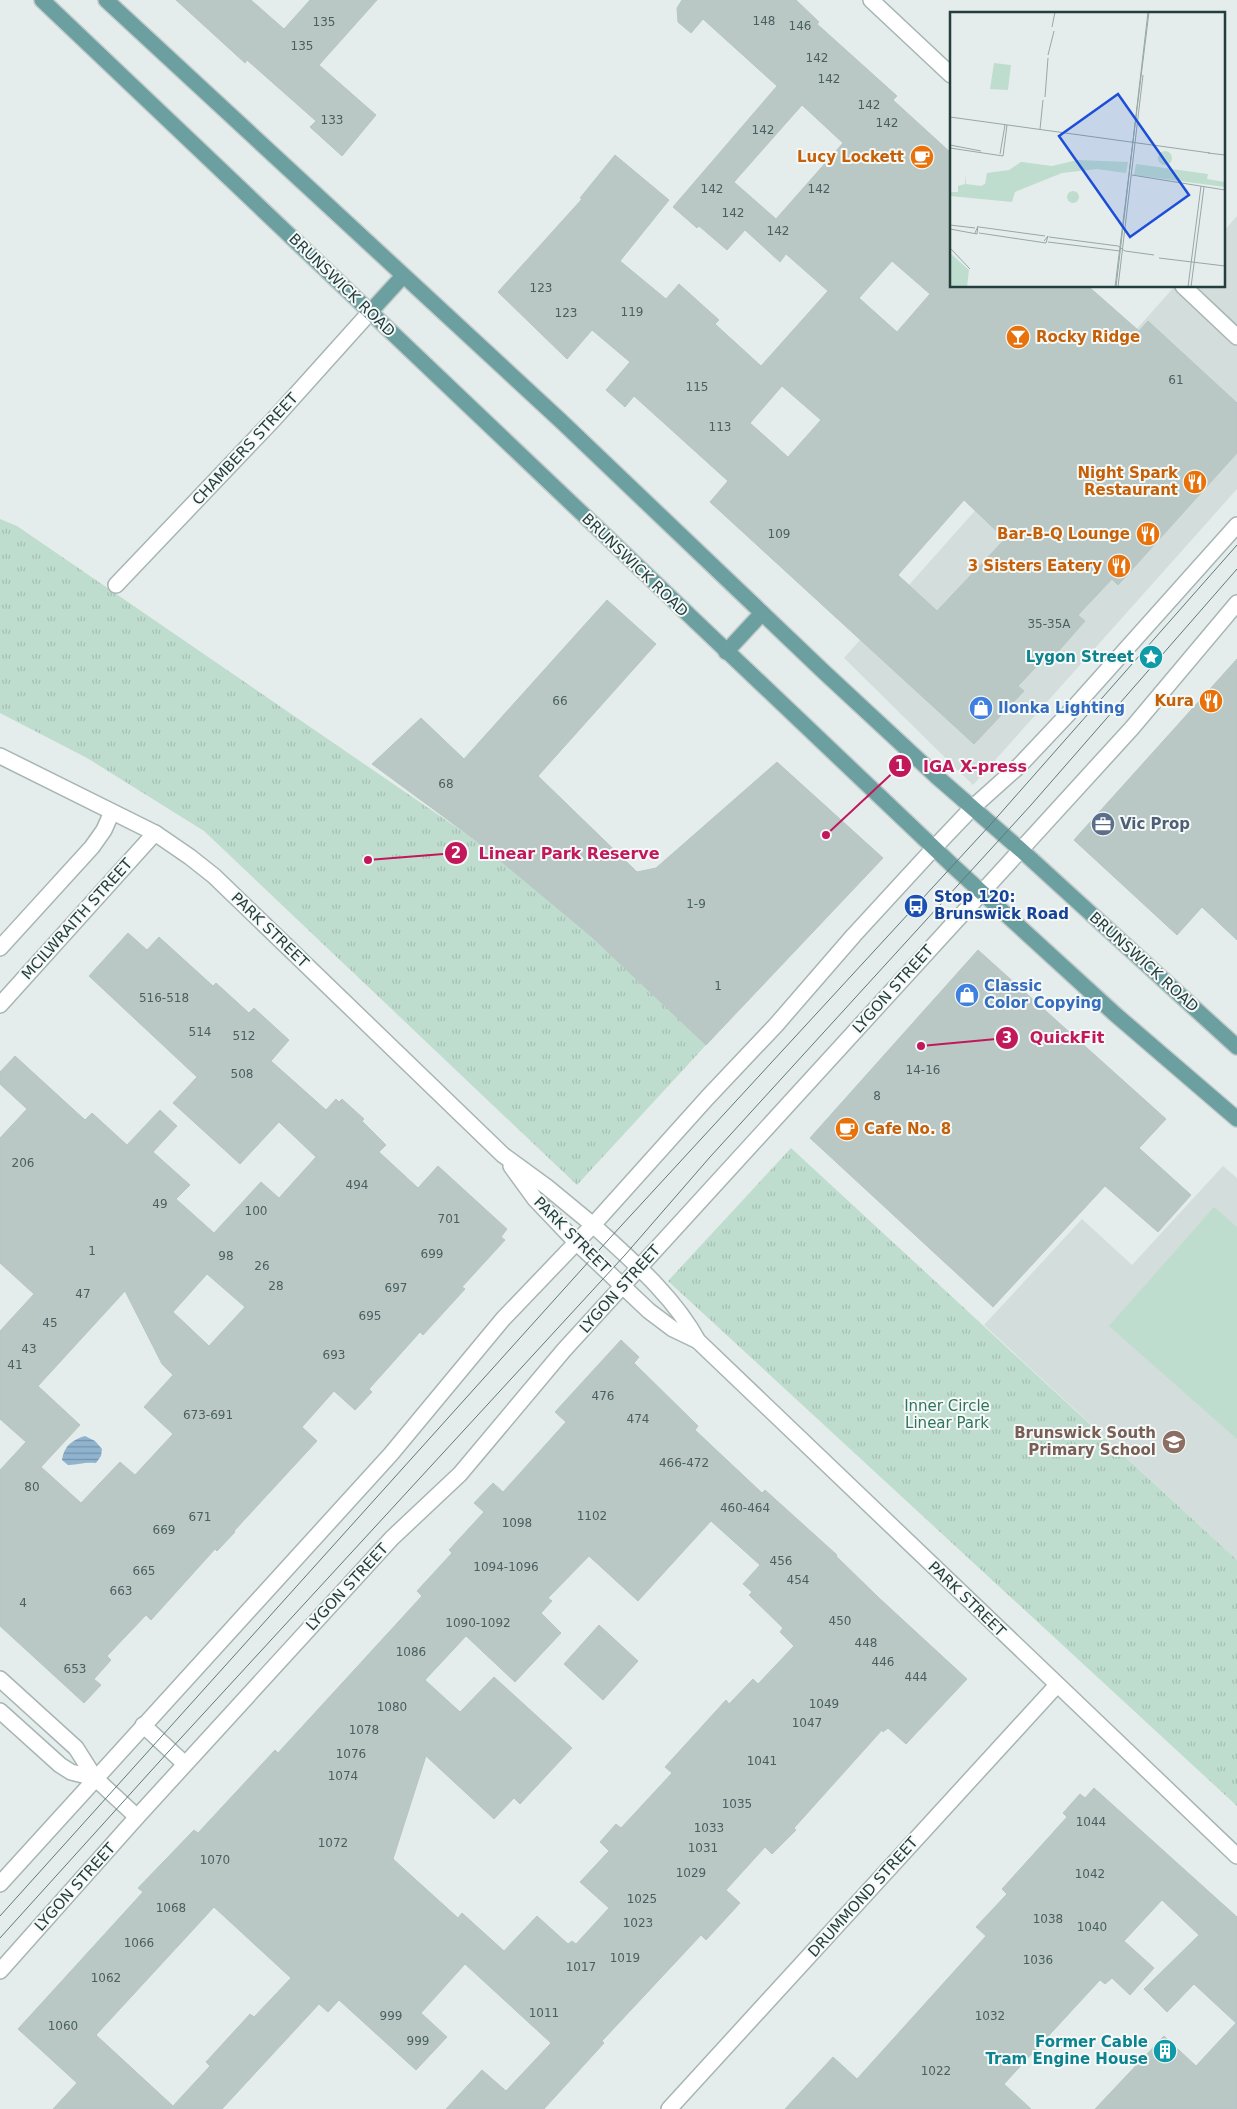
<svg xmlns="http://www.w3.org/2000/svg" width="1237" height="2109" font-family="'DejaVu Sans',sans-serif">
<defs>
<pattern id="grass-tufts" width="24" height="20" patternUnits="userSpaceOnUse" patternTransform="scale(1.25)"><rect width="24" height="20" fill="#bfddcf"/><path d="M3 7l-1-3M5 7V3M7 7l1-3M15 17l-1-3M17 17v-4M19 17l1-3" fill="none" stroke="#a4bfb3"/></pattern>
<pattern id="water-rules" width="6" height="5" patternUnits="userSpaceOnUse" patternTransform="scale(1.25)"><rect width="6" height="5" fill="#90b3cf"/><path d="M0 2.5h6" fill="none" stroke="#7593a9"/></pattern>
</defs>
<rect width="100%" height="100%" fill="#e4edec"/>
<g fill="#d3dddb">
<path d="M1237 216V489L973 785 844 658 1175 286H1223V232Z"/>
<path d="M1223 1166 1237 1178V1560L984 1325 1082 1219 1132 1265Z"/>
</g>
<g fill="url(#grass-tufts)">
<path d="M0 519 17 526 478 842 592 937 706 1045 577 1185 204 831 87 758 0 713Z"/>
<path d="M791 1148 1237 1560V1806L668 1281Z"/>
</g>
<path fill="#bfddcf" d="M1214 1207 1237 1227V1439L1109 1326Z"/>
<path fill="url(#water-rules)" d="M85 1436 95 1441 102 1449 101 1456 96 1463C83 1462 79 1465 68 1465L62 1460C64 1446 72 1440 85 1436Z"/>
<g fill="#bac8c5" stroke="#b7c6c4" fill-rule="evenodd">
<path d="M176 0H251L284 29 310 0H377L319 65 376 115 342 156 310 127 316 121 247 60 245 63Z"/>
<path d="M682 0H796L819 22 817 24 897 96 893 100 951 153V286H1088L1139 331 1148 321 1237 403V453L1118 585 1112 579 1078 615 1085 621 1055 655 1051 651 1018 686 1024 691 974 744 710 502 728 481 634 396 625 407 606 390 630 362 592 330 567 359 498 292 582 199 580 198 615 155 669 200 620 261 666 299 679 284 719 320 715 324 761 366 828 291 786 254 780 262 745 230 727 250 699 226 697 228 673 207 777 86 703 19 691 33 678 22 677 8ZM802 105 843 143 776 219 734 182ZM892 261 930 294 897 332 859 298ZM782 386 821 420 788 457 750 423ZM964 500 1005 539 937 611 898 575Z"/>
<path d="M607 600 656 644 538 776 637 872 656 868 777 762 883 858 706 1045 592 937 478 842 372 764 421 718 464 759Z"/>
<path d="M1237 659V940L1202 907 1177 935 1074 840Z"/>
<path d="M128 933 147 950 159 937 213 986 216 983 249 1013 254 1008 289 1040 271 1061 326 1110 336 1099 339 1102 342 1099 364 1119 362 1121 386 1145 379 1152 418 1188 438 1166 507 1229 501 1237 505 1240 462 1287 465 1289 423 1335 420 1332 369 1389 372 1392 355 1410 334 1391 302 1427 317 1441 234 1531 235 1532 217 1551 215 1549 151 1620 146 1615 107 1656 111 1660 94 1679 101 1685 84 1703 0 1626V1470L26 1442 0 1419V1331L34 1294 0 1263V1138L27 1109 0 1084V1072L15 1056 85 1120 92 1113 127 1145 160 1110 177 1126 153 1152 190 1185 176 1199 214 1233 261 1182 279 1198 316 1157 279 1122 240 1164 173 1103 197 1077 89 976ZM207 1274 245 1307 209 1346 173 1312ZM125 1291 162 1364 173 1375 144 1407 173 1434 135 1475 120 1462 81 1503 41 1467 80 1425 38 1386Z"/>
<path d="M978 950 1166 1119 1139 1148 1191 1195 1158 1232 1105 1186 993 1307 810 1138Z"/>
<path d="M621 1340 639 1357 634 1363 698 1426 695 1430 762 1493 765 1490 837 1555 836 1556 878 1597 967 1679 906 1744 888 1728 883 1732 882 1730 794 1828 796 1830 772 1854 765 1847 726 1890 740 1903 706 1940 701 1935 602 2041 604 2043 544 2109H446L482 2070 506 2091 551 2043 465 1964 421 2013 447 2037 416 2070 339 2000 328 2012 319 2004 222 2109H53L77 2083 18 2029 143 1892 138 1888 194 1830 198 1833 275 1750 278 1753 422 1596 417 1591 452 1553 449 1550 484 1512 474 1503 493 1483 503 1492 566 1422 555 1412ZM711 1521 760 1565 743 1584 752 1592 749 1595 783 1628 780 1632 794 1646 758 1684 753 1679 729 1704 726 1700 665 1767 672 1773 621 1828 616 1824 600 1842 609 1851 580 1882 609 1908 576 1944 572 1941 568 1944 537 1916 504 1951 462 1913 458 1918 393 1859 426 1756 494 1819 514 1798 520 1804 572 1748 494 1677 460 1712 425 1680 466 1636 515 1682 561 1633 541 1613 552 1601 548 1598 589 1556 638 1601ZM214 1907 291 1978 254 2017 250 2014 206 2062 210 2066 173 2106 96 2035Z"/>
<path d="M599 1625 638 1661 603 1700 564 1664Z"/>
<path d="M1094 1788 1237 1917V2109H1095L1164 2036 1196 2066 1236 2023 1194 1984 1167 2012 1144 1989 1199 1935 1162 1900 1124 1941 1154 1968 1130 1995 1112 1978 1105 1984 1100 1980 1004 2084 1031 2109H785L833 2057 857 2079 986 1936 976 1927 1007 1894 1002 1889 1067 1817 1063 1813 1080 1794 1085 1798Z"/>
</g>
<g fill="none" stroke-linecap="round" stroke-linejoin="round">
<g stroke="#a7b5b4" stroke-width="18">
<g id="minor">
<path d="M871 0 951 75"/>
<path d="M1183 286 1237 337"/>
<path d="M116 585 274 419 371 311"/>
<path d="M0 756 155 833 190 857 214 876 503 1155 547 1187 593 1225"/>
<path d="M0 948 92 847 104 830 112 812"/>
<path d="M0 1005 155 833"/>
<path d="M511 1166 535 1199 576 1242"/>
<path d="M0 1679 76 1748 95 1778"/>
<path d="M0 1711 60 1765 71 1772 95 1778"/>
<path d="M669 2109 1057 1685"/>
</g>
</g>
<g stroke="#a7b5b4" stroke-width="18">
<g id="tertiary">
<path d="M593 1225C631 1260 673 1295 698 1341L1237 1856"/>
<path d="M576 1242 649 1311 673 1329 698 1341"/>
<path d="M143 1725 185 1764"/>
<path d="M95 1778 137 1817"/>
<path d="M0 1884 391 1454 503 1319 593 1225 707 1098 776 1025 854 935 934 848 972 808 1020 765 1069 713 1237 525"/>
<path d="M0 1971 137 1817 392 1538 460 1474 564 1350 1132 728 1237 603"/>
</g>
</g>
<g stroke="#c2c9c9" stroke-width="18">
<g id="primary">
<path d="M42 0 953 866 1116 1015 1237 1119"/>
<path d="M106 0 561 421 824 672 936 776 1021 850 1237 1047"/>
<path d="M371 311 403 276"/>
<path d="M726 652 762 613"/>
</g>
</g>
<use href="#minor" stroke="#fff" stroke-width="15"/>
<use href="#tertiary" stroke="#fff" stroke-width="15"/>
<use href="#primary" stroke="#6b9fa0" stroke-width="15"/>
<g stroke="#5f7979" stroke-width="1">
<path d="M0 1916 609 1239 991 824 1237 545"/>
<path d="M0 1938 169 1751 625 1255 710 1157 1031 805 1237 569"/>
</g>
</g>
<defs>
<g id="cafe-disc" transform="scale(1.25)"><circle r="9.5" fill="#e8710a" stroke="#f5f9f8"/><path d="M-5.5-4.5H6V0H3Q3 3.5 0 3.5H-2.5Q-5.5 3.5-5.5 0ZM3-3.2v2h1.7v-2ZM-6 4.5H4V6H-6Z" fill="#fff"/></g>
<g id="bar-disc" transform="scale(1.25)"><circle r="9.5" fill="#e8710a" stroke="#f5f9f8"/><path d="M-6-5H6L.8 .8V4.5H3.5V6h-7V4.5H-.8V.8Z" fill="#fff"/></g>
<g id="restaurant-disc" transform="scale(1.25)"><circle r="9.5" fill="#e8710a" stroke="#f5f9f8"/><path d="M-5-6h1v4h1v-4h1v4h1v-4h1v5L-1.5 .5V6h-2V.5L-5-1ZM5-6V6H3V1.5H1.5Q1.5-4 5-6Z" fill="#fff"/></g>
<g id="sight-disc" transform="scale(1.25)"><circle r="9.5" fill="#0f9aa8" stroke="#f5f9f8"/><path d="M0-6L1.8-2.2L6-1.7L2.9 1.2L3.7 5.4L0 3.3L-3.7 5.4L-2.9 1.2L-6-1.7L-1.8-2.2Z" fill="#fff"/></g>
<g id="shop-disc" transform="scale(1.25)"><circle r="9.5" fill="#3f7fe0" stroke="#f5f9f8"/><path d="M-5-2.5h2.3a2.7 3.5 0 0 1 5.4 0H5L5.5 6h-11ZM-1.5-2.5h3a1.5 2.3 0 0 0-3 0Z" fill="#fff"/></g>
<g id="office-disc" transform="scale(1.25)"><circle r="9.5" fill="#5c6f8a" stroke="#f5f9f8"/><path d="M-6-3h4V-5.5h4V-3h4V5H-6ZM-1-4.5V-3h2v-1.5ZM-6 0V1H6V0Z" fill="#fff"/></g>
<g id="bus-disc" transform="scale(1.25)"><circle r="9.5" fill="#1a4fb4" stroke="#f5f9f8"/><path d="M-5-6H5V4H4V6H2V4H-2V6H-4V4H-5ZM-3.5-4V0h7V-4ZM-3.5 1.2v1.5H-2V1.2ZM2 1.2v1.5H3.5V1.2Z" fill="#fff"/></g>
<g id="school-disc" transform="scale(1.25)"><circle r="9.5" fill="#8d6e63" stroke="#f5f9f8"/><path d="M0-5L7-2L0 1L-7-2ZM-4 1L0 2.5L4 1V4Q0 6-4 4Z" fill="#fff"/></g>
<g id="building-disc" transform="scale(1.25)"><circle r="9.5" fill="#0f9aa8" stroke="#f5f9f8"/><path d="M-4-6H4V6H1V3H-1V6H-4ZM-2.5-4.3h1.7v1.8h-1.7ZM.8-4.3h1.7v1.8H.8ZM-2.5-1h1.7V.8h-1.7ZM.8-1h1.7V.8H.8Z" fill="#fff"/></g>
</defs>
<g fill-rule="evenodd">
<use href="#cafe-disc" x="922" y="157"/>
<use href="#bar-disc" x="1018" y="337"/>
<use href="#restaurant-disc" x="1195" y="482"/>
<use href="#restaurant-disc" x="1148" y="534"/>
<use href="#restaurant-disc" x="1119" y="566"/>
<use href="#sight-disc" x="1151" y="657"/>
<use href="#restaurant-disc" x="1211" y="701"/>
<use href="#shop-disc" x="981" y="708"/>
<use href="#office-disc" x="1103" y="824"/>
<use href="#bus-disc" x="916" y="906"/>
<use href="#shop-disc" x="967" y="995"/>
<use href="#cafe-disc" x="847" y="1129"/>
<use href="#school-disc" x="1174" y="1442"/>
<use href="#building-disc" x="1165" y="2051"/>
</g>
<g text-anchor="middle" dominant-baseline="central" stroke-width="4" stroke-linejoin="round" paint-order="stroke">
<g font-size="12" fill="#4a6060">
<text x="764" y="21">148</text>
<text x="324" y="22">135</text>
<text x="800" y="26">146</text>
<text x="302" y="46">135</text>
<text x="817" y="58">142</text>
<text x="829" y="79">142</text>
<text x="869" y="105">142</text>
<text x="332" y="120">133</text>
<text x="887" y="123">142</text>
<text x="763" y="130">142</text>
<text x="712" y="189">142</text>
<text x="819" y="189">142</text>
<text x="733" y="213">142</text>
<text x="778" y="231">142</text>
<text x="541" y="288">123</text>
<text x="632" y="312">119</text>
<text x="566" y="313">123</text>
<text x="1176" y="380">61</text>
<text x="697" y="387">115</text>
<text x="720" y="427">113</text>
<text x="779" y="534">109</text>
<text x="1049" y="624">35-35A</text>
<text x="560" y="701">66</text>
<text x="446" y="784">68</text>
<text x="696" y="904">1-9</text>
<text x="718" y="986">1</text>
<text x="164" y="998">516-518</text>
<text x="200" y="1032">514</text>
<text x="244" y="1036">512</text>
<text x="923" y="1070">14-16</text>
<text x="242" y="1074">508</text>
<text x="877" y="1096">8</text>
<text x="23" y="1163">206</text>
<text x="357" y="1185">494</text>
<text x="160" y="1204">49</text>
<text x="256" y="1211">100</text>
<text x="449" y="1219">701</text>
<text x="92" y="1251">1</text>
<text x="432" y="1254">699</text>
<text x="226" y="1256">98</text>
<text x="262" y="1266">26</text>
<text x="276" y="1286">28</text>
<text x="396" y="1288">697</text>
<text x="83" y="1294">47</text>
<text x="370" y="1316">695</text>
<text x="50" y="1323">45</text>
<text x="29" y="1349">43</text>
<text x="334" y="1355">693</text>
<text x="15" y="1365">41</text>
<text x="603" y="1396">476</text>
<text x="208" y="1415">673-691</text>
<text x="638" y="1419">474</text>
<text x="684" y="1463">466-472</text>
<text x="32" y="1487">80</text>
<text x="745" y="1508">460-464</text>
<text x="592" y="1516">1102</text>
<text x="200" y="1517">671</text>
<text x="517" y="1523">1098</text>
<text x="164" y="1530">669</text>
<text x="781" y="1561">456</text>
<text x="506" y="1567">1094-1096</text>
<text x="144" y="1571">665</text>
<text x="798" y="1580">454</text>
<text x="121" y="1591">663</text>
<text x="23" y="1603">4</text>
<text x="840" y="1621">450</text>
<text x="478" y="1623">1090-1092</text>
<text x="866" y="1643">448</text>
<text x="411" y="1652">1086</text>
<text x="883" y="1662">446</text>
<text x="75" y="1669">653</text>
<text x="916" y="1677">444</text>
<text x="824" y="1704">1049</text>
<text x="392" y="1707">1080</text>
<text x="807" y="1723">1047</text>
<text x="364" y="1730">1078</text>
<text x="351" y="1754">1076</text>
<text x="762" y="1761">1041</text>
<text x="343" y="1776">1074</text>
<text x="737" y="1804">1035</text>
<text x="1091" y="1822">1044</text>
<text x="709" y="1828">1033</text>
<text x="333" y="1843">1072</text>
<text x="703" y="1848">1031</text>
<text x="215" y="1860">1070</text>
<text x="691" y="1873">1029</text>
<text x="1090" y="1874">1042</text>
<text x="642" y="1899">1025</text>
<text x="171" y="1908">1068</text>
<text x="1048" y="1919">1038</text>
<text x="638" y="1923">1023</text>
<text x="1092" y="1927">1040</text>
<text x="139" y="1943">1066</text>
<text x="625" y="1958">1019</text>
<text x="1038" y="1960">1036</text>
<text x="581" y="1967">1017</text>
<text x="106" y="1978">1062</text>
<text x="544" y="2013">1011</text>
<text x="391" y="2016">999</text>
<text x="990" y="2016">1032</text>
<text x="63" y="2026">1060</text>
<text x="418" y="2041">999</text>
<text x="936" y="2071">1022</text>
</g>
<g font-size="15" font-weight="bold" fill="#c56008" stroke="#f5f9f8" text-anchor="end">
<text x="904" y="157">Lucy Lockett</text>
<text x="1036" y="337" text-anchor="start">Rocky Ridge</text>
<text x="1178" y="473">Night Spark<tspan x="1178" dy="17">Restaurant</tspan></text>
<text x="1130" y="534">Bar-B-Q Lounge</text>
<text x="1102" y="566">3 Sisters Eatery</text>
<text x="1194" y="701">Kura</text>
<text x="864" y="1129" text-anchor="start">Cafe No. 8</text>
</g>
<g font-size="15" fill="#243e3e" stroke="#f5f9f8">
<text transform="translate(342 285) rotate(44)">BRUNSWICK ROAD</text>
<text transform="translate(245 449) rotate(-47)">CHAMBERS STREET</text>
<text transform="translate(635 565) rotate(44)">BRUNSWICK ROAD</text>
<text transform="translate(77 919) rotate(-48)">MCILWRAITH STREET</text>
<text transform="translate(270 930) rotate(44)">PARK STREET</text>
<text transform="translate(1144 962) rotate(42)">BRUNSWICK ROAD</text>
<text transform="translate(893 989) rotate(-48)">LYGON STREET</text>
<text transform="translate(572 1235) rotate(45)">PARK STREET</text>
<text transform="translate(620 1289) rotate(-48)">LYGON STREET</text>
<text transform="translate(347 1587) rotate(-47)">LYGON STREET</text>
<text transform="translate(967 1599) rotate(44)">PARK STREET</text>
<text transform="translate(75 1887) rotate(-48)">LYGON STREET</text>
<text transform="translate(863 1897) rotate(-48)">DRUMMOND STREET</text>
</g>
<g font-size="15" font-weight="bold" fill="#0d838f" stroke="#f5f9f8" text-anchor="end">
<text x="1134" y="657">Lygon Street</text>
<text x="1148" y="2042">Former Cable<tspan x="1148" dy="17">Tram Engine House</tspan></text>
</g>
<g font-size="15" font-weight="bold" fill="#366cbe" stroke="#f5f9f8" text-anchor="start">
<text x="998" y="708">Ilonka Lighting</text>
<text x="984" y="986">Classic<tspan x="984" dy="17">Color Copying</tspan></text>
</g>
<g font-size="15" font-weight="bold" fill="#4e5e75" stroke="#f5f9f8" text-anchor="start">
<text x="1120" y="824">Vic Prop</text>
</g>
<g font-size="15" font-weight="bold" fill="#164399" stroke="#f5f9f8" text-anchor="start">
<text x="934" y="897">Stop 120:<tspan x="934" dy="17">Brunswick Road</tspan></text>
</g>
<g font-size="15" fill="#30735d" stroke="#f5f9f8">
<text x="947" y="1406">Inner Circle<tspan x="947" dy="17">Linear Park</tspan></text>
</g>
<g font-size="15" font-weight="bold" fill="#785e54" stroke="#f5f9f8" text-anchor="end">
<text x="1156" y="1433">Brunswick South<tspan x="1156" dy="17">Primary School</tspan></text>
</g>
</g>
<g transform="translate(950 12)">
<rect width="275" height="275" fill="#e4edec"/>
<path d="M44 51 61 53 58 78 40 77ZM127 148 178 150 176 161 147 157 112 161 65 180 62 190 0 184V180H8V174L15 172 16 161V172L31 174 35 172 37 161 59 158 71 150 102 154ZM186 152 258 162 257 167 275 170V175L184 163ZM0 241 19 258 17 275H0Z" fill="#bfddcf"/>
<path d="M71 150 98 154 99 156 75 164 66 156Z" fill="#bfddcf"/>
<path d="M208 146a7 7 0 1 1 14 0a7 7 0 1 1-14 0ZM117 185a6 6 0 1 1 12 0a6 6 0 1 1-12 0Z" fill="#bfddcf"/>
<path fill="none" stroke="#97a7a6" stroke-width="1" d="M102 15 105 0M98 43 104 19M95 85 98 46M0 105 260 141M90 117 93 88M0 133 31 139M0 136 53 144 57 113M258 141 275 143M50 142 55 113M182 163 275 178M0 213 25 216M29 215 95 224M0 217 27 222 28 214 25 221M29 221 96 231 98 224 94 229M99 225 168 234 175 239 204 243M98 230 170 239M0 236 20 257M209 246 275 254M165 275 199 0M166 275 198 0M168 275 193 63M238 275 251 174M241 275 254 175"/>
<path fill="#1d4ed8" fill-opacity="0.15" stroke="#1d4ed8" stroke-width="2.5" d="M168 82 239 183 180 225 109 124Z"/>
<rect width="275" height="275" fill="none" stroke="#243e3e" stroke-width="2.5"/>
</g>
<path fill="none" stroke="#c2185b" stroke-width="2" d="M826 835L900 766M368 860L456 853M921 1046L1007 1038"/>
<g fill="#c2185b" stroke="#f5f9f8" stroke-width="2">
<circle cx="826" cy="835" r="5"/>
<circle cx="368" cy="860" r="5"/>
<circle cx="921" cy="1046" r="5"/>
<circle cx="900" cy="766" r="12"/>
<circle cx="456" cy="853" r="12"/>
<circle cx="1007" cy="1038" r="12"/>
</g>
<g font-size="15" text-anchor="middle" font-weight="bold" fill="#fff">
<text x="900" y="771">1</text>
<text x="456" y="858">2</text>
<text x="1007" y="1043">3</text>
</g>
<g font-size="16" text-anchor="middle" font-weight="bold" fill="#c2185b" stroke="#f5f9f8" stroke-width="4" stroke-linejoin="round" paint-order="stroke">
<text x="975" y="772">IGA X-press</text>
<text x="569" y="859">Linear Park Reserve</text>
<text x="1067" y="1043">QuickFit</text>
</g>
</svg>
